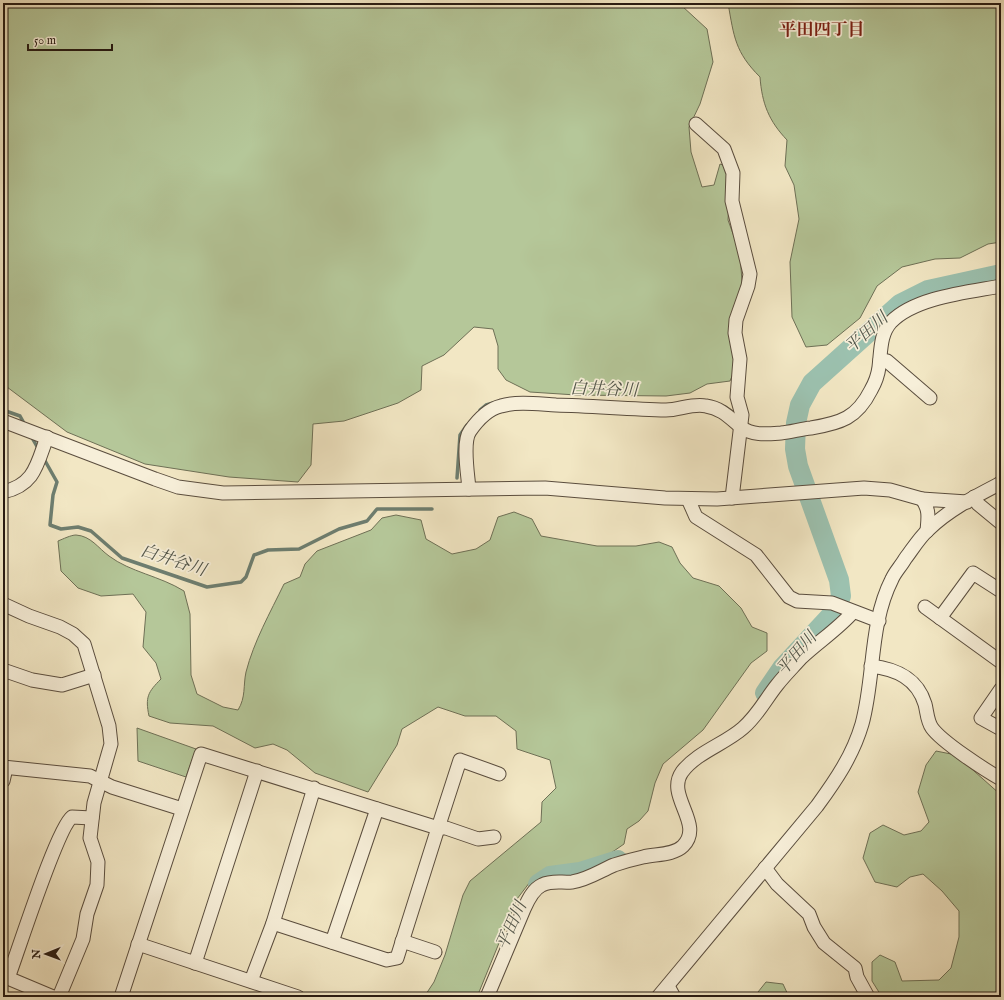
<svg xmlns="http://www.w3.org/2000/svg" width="1004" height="1000" font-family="'IM FELL English','Noto Serif JP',serif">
<rect width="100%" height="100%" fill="#f2e7c4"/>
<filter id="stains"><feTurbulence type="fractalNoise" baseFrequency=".005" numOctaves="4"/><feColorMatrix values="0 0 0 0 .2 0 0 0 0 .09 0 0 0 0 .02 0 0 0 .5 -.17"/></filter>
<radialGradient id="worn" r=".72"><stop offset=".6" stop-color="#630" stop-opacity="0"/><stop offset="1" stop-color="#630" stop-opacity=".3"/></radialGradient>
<g fill="#b5c799" stroke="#6e7056">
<path d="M3 3H673L682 6 707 29 713 62 700 104 689 127 691 152 702 187 714 185 720 164 731 168 728 220 740 253 742 282 733 319 735 369 730 381 707 384 690 393 666 396 576 395 530 392 506 380 498 369V346L493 329 474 327 444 355 422 366 421 390 398 403 344 421 313 424 311 465 298 482 229 477 145 464 67 432 3 384Z"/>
<path d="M728 3H1001V242L988 244 960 258 935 259 902 267 877 286 860 318 827 345 806 347 792 317 790 262 799 219 794 185 785 166 787 140C769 121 762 104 760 77 735 52 734 37 728 3Z"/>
<path d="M514 512 532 519 541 536 597 546H636L659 542 672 547 680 563 693 578 719 586 741 608 752 627 767 633V651L751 663 703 730 663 764 655 783 648 811 639 821 627 829 624 844 595 864 533 878 517 899 477 997H424L434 982 445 955 463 895 470 881 541 822 542 802 556 788 550 760 517 749 516 731 496 716H465L438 707 402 729 397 745 368 792 315 773 287 750 273 744 255 748 213 726 170 723 149 716C145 697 148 692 161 679L156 663 143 647 146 612 133 594 101 596 78 588 61 571 58 541C63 539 71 535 76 535 91 536 98 548 109 556 130 572 160 576 184 591L190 614 191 675 197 694 223 707 238 710C246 697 243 686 246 672 254 641 270 613 284 584L300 577 305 564 317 551 371 530 382 518 396 515 421 520 426 539 452 554 476 549 490 540 498 517Z"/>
<path d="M137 728 196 749 186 777 138 761Z"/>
<path d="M936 751 956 755 1001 795V997H882L872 981V962L880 955 895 962 902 981 939 980 951 968 959 937V911L942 891 923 874 910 877 897 887 875 882 863 858 870 833 883 825 904 835 921 831 929 822 918 792 926 765Z"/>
<path d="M766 982 783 984 789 997H754Z"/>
</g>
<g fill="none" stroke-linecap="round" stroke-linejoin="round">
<g stroke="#6d7e70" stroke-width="3.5">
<path d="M725 407 738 416"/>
<path d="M3 410 20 416 25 425"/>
<path d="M480 410 486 405 493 403"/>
<path d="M788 426 796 423"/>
<path d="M31 436 39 450"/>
<path d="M44 459 57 482 53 495 50 525 61 529 78 527 91 531 122 558 207 587 241 582 246 577 254 555 268 550 299 549 339 529 367 521 377 509H432"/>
<path d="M457 478 460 435 467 425"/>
</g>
<g stroke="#9cc1af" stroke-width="20">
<path d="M765 693 782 668 835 611 841 596 839 580 798 466 795 449 796 423 800 405 812 383 900 304 928 290 1001 274"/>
<path d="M538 884 550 876 580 872 618 860"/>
</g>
<g stroke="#5a4d3e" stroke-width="15">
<g id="minor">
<path d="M696 124 724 149 733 173 732 201 750 274 748 286 736 320 735 333 740 359 737 397 742 415 732 498"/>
<path d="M880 360 887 361 930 398"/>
<path d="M3 421 155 479 178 487 223 493 545 488 665 498 717 499 864 488 890 490 922 499"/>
<path d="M469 489C468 475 462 442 470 431 477 421 488 409 501 406 518 401 538 404 556 405 592 406 629 409 666 410 679 410 693 403 706 406 721 408 730 418 741 427 752 436 768 434 781 433 791 432 801 429 811 428 841 423 857 418 871 390 875 383 878 375 879 367 881 351 880 334 891 322 915 297 969 292 1001 286"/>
<path d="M3 492C35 485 37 464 47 437"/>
<path d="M974 497 978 504 1001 523"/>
<path d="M688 499 696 517 756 555 789 597 797 601 832 603 879 621"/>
<path d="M927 531C928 518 930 510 922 499L967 502"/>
<path d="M3 604 29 616 60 627 73 634 84 644 109 726 111 744 94 803 90 838 98 862 97 885 87 914 83 939 59 997"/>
<path d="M925 607 1001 662"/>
<path d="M940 618 973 573 1001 591"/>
<path d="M871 666C896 669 917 678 925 704 927 711 927 721 932 728 942 742 985 770 1001 779"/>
<path d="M3 670 32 680 62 685 94 675"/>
<path d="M1001 689 981 718 1001 729"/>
<path d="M3 767 90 776 112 787 182 809"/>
<path d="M3 781 6 768"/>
<path d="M494 837 478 839 446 828H438L460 760 499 774"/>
<path d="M765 868 777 884 809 914 814 927 824 943 855 968 857 977 868 997"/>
<path d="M402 941 435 952"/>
<path d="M332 942 377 809"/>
<path d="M138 944 298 997"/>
<path d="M195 963 257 771"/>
<path d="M3 976 53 997"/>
<path d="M8 978C18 952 57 828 72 817L92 818"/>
<path d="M251 981 273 923 314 788"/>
<path d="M668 986 674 997"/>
<path d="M121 997 201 754 438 828 397 958 387 960 273 923"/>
<path d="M487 997 524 909C528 900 533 889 542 885 552 880 562 883 572 882 587 880 600 871 614 865 623 862 634 859 643 857 656 854 674 855 683 846 705 824 665 796 682 772 697 752 725 744 743 728 758 715 765 700 777 685 784 676 793 667 801 658 818 642 838 629 853 612"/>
<path d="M658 997 817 806C836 780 853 755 862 724 875 677 869 624 892 579 895 572 901 566 905 559 912 550 919 538 928 530 948 510 976 496 1001 483"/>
</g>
</g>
<use href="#minor" stroke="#f7efd9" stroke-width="13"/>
</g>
<g text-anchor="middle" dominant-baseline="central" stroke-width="3.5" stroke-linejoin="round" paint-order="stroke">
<g font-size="17" font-weight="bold" fill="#7a1f14" stroke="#f7efd9">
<text x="822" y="30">平田四丁目</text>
</g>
<g font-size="17" font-style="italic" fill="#505449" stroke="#f7efd9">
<text transform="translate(867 333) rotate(-42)">平田川</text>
<text transform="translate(604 390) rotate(2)">白井谷川</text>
<text transform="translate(173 561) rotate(18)">白井谷川</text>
<text transform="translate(797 654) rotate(-49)">平田川</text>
<text transform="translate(512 926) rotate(-66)">平田川</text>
</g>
</g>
<rect width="1004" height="1000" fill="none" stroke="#f2e7c4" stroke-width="16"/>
<rect x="4" y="4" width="996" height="992" fill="none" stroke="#271a12" stroke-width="2"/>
<rect x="8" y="8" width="988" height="984" fill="none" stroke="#271a12"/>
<g transform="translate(46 954) rotate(269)" stroke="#f7efd9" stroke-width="3" paint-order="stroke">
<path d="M0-3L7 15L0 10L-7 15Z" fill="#271a12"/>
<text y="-6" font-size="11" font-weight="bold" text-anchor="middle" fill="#271a12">N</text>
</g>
<path d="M28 44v6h84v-6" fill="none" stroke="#271a12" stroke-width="2"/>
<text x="34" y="44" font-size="12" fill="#271a12" stroke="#f7efd9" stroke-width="3" paint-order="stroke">50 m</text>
<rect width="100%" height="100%" filter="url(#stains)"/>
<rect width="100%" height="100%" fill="url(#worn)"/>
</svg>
